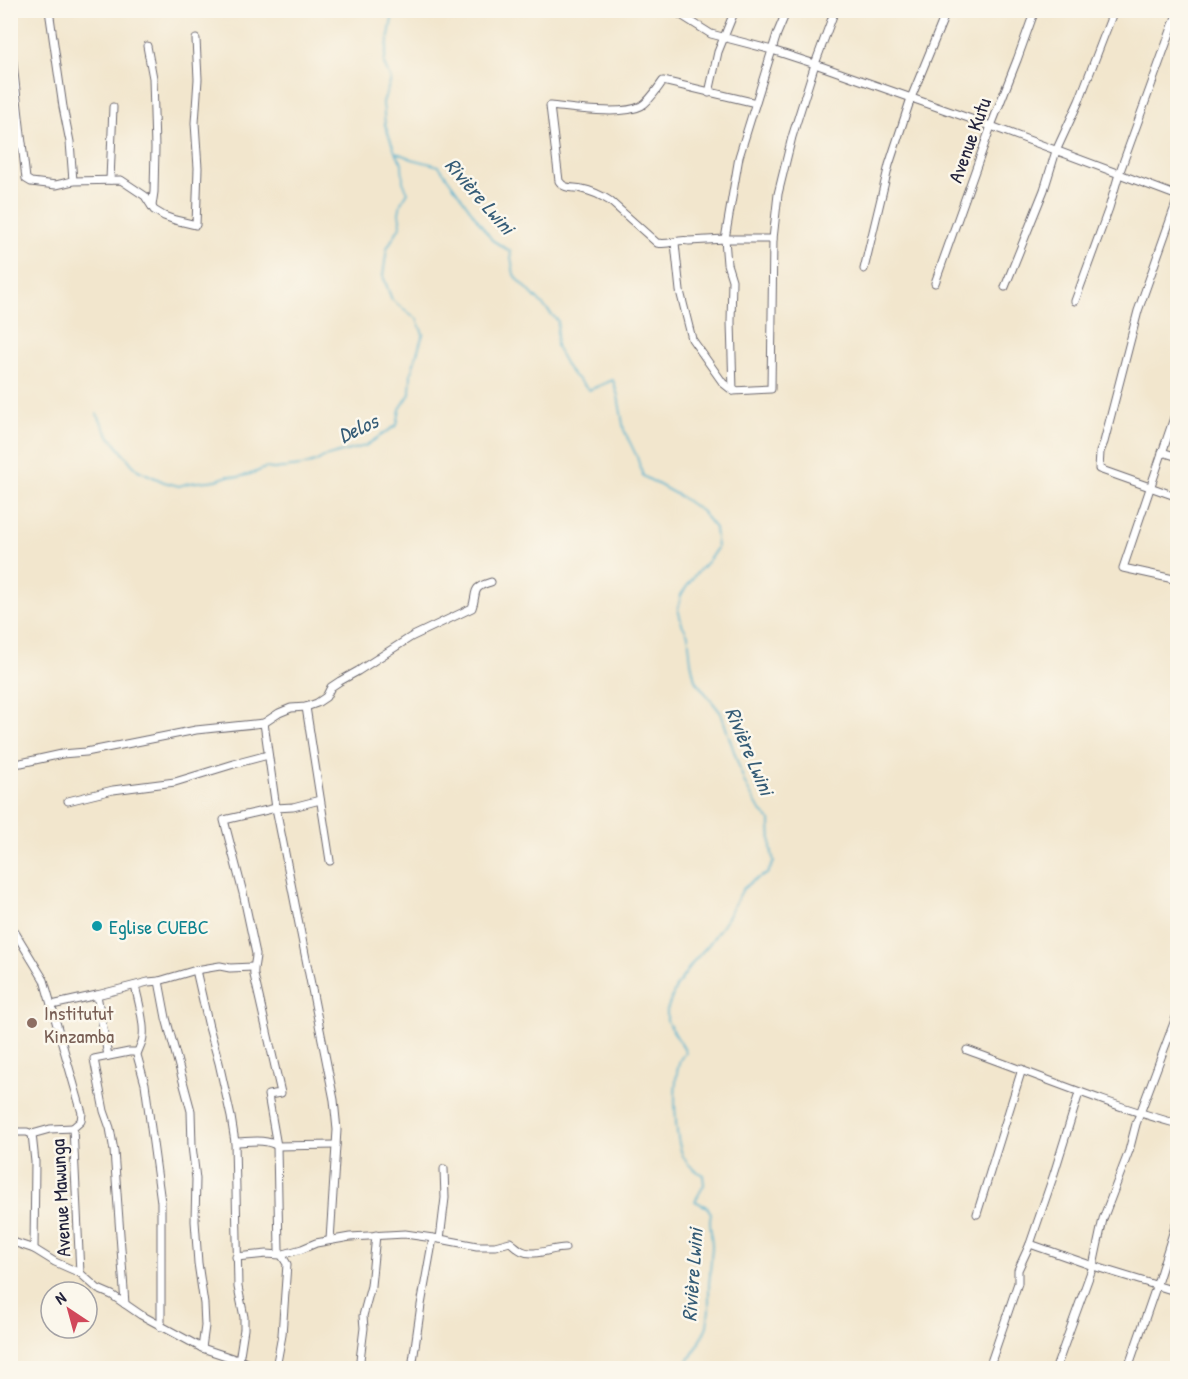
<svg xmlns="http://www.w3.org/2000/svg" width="1188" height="1379" font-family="'Patrick Hand',sans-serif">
<rect width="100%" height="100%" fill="#fbf7ec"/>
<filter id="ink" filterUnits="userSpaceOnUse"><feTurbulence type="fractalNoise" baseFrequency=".0167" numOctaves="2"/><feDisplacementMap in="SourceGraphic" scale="12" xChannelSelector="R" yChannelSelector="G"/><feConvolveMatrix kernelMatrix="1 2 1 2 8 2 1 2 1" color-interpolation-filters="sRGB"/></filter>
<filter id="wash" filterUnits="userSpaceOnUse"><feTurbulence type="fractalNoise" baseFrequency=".008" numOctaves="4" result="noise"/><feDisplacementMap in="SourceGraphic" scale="24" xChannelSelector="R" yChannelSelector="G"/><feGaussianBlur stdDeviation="1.35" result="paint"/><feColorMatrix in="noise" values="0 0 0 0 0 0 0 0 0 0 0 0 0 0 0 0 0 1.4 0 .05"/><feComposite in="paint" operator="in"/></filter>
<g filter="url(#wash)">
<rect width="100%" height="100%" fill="#f2e6cd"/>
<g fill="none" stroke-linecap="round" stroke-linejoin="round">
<g stroke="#50b0cf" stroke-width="1.5">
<path d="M395 152 412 159 439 166 492 240 510 251 514 275 558 321 556 346 560 354 570 372 589 390 613 380 618 396 624 430 637 457 643 476 681 497 701 511 715 528 717 548 708 561 694 576 681 595 678 609 682 624 688 635 691 662 695 680 721 713 745 784 759 809 770 820 771 849 774 862 767 874 752 881 743 889 724 923 709 944 694 961 676 987 667 1010V1021L686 1052C683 1055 680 1059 679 1063 673 1085 674 1136 683 1156 688 1166 695 1170 703 1175L704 1185 695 1201 707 1207 711 1213 710 1221 712 1246 709 1286V1309L707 1326 699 1344 688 1361 685 1368"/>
<path d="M97 414 107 433 115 443 132 464 138 470 164 482 179 486 189 483 217 480 228 476 239 477 254 473 265 468 274 469 301 466 315 462 324 457 365 446 397 425 400 409 410 394 411 373 423 334 417 319 392 300 383 276 387 248 401 225 399 213 401 203 408 192 403 182 402 163 395 152 385 125 383 102 391 80 384 64 392 19 390 10"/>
</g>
</g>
</g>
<g filter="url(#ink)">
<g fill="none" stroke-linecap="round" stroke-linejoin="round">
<g stroke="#6b676e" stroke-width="9">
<g id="street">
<path d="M49 10 63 107 70 142 73 181"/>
<path d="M673 10 711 34 772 50 815 64 991 126 1178 196"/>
<path d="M10 37 26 179 31 182 56 185 73 181 121 180 145 196 154 210 164 216 175 220 196 225 198 168 195 123 198 79 196 39"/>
<path d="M147 46 153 78 155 148 154 192 152 206"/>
<path d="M709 93 718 52 735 10"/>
<path d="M756 103 663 81C657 89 650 101 641 106 622 116 572 108 550 106L559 181C565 190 573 187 582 189 592 191 602 196 610 201L657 243C670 246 678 238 689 241L725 239H773"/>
<path d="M10 145 22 144"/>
<path d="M110 180 113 107"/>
<path d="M1178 198 1138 311 1104 442 1100 452 1099 469 1178 497"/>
<path d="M675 243 680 291 692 339 723 383 733 391 771 389 773 239 778 194 792 137 815 64 835 10"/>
<path d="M864 269 889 165 911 98 947 10"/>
<path d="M935 283 991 126 1017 60 1035 10"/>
<path d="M1005 287 1044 190 1056 151 1079 101 1114 10"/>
<path d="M1075 301 1109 208 1119 174 1178 11"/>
<path d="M733 391 731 322 732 280 727 264 725 239 739 157 777 34 787 10"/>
<path d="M1178 406 1123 568 1178 580"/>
<path d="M1162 452 1178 457"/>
<path d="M306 707 330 861"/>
<path d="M264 723 276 808 334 1100 337 1130 330 1240"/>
<path d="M10 764 21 763 62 754 86 752 196 730 264 723 279 713 291 708 306 707 317 703 326 697 331 687 340 681 358 671 411 637 472 608C478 592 470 588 491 582"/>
<path d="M68 801 113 790 175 782 234 764 268 755"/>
<path d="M10 924 44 980 82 1113 81 1121 73 1128 80 1273"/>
<path d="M196 970 209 1027 219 1063 231 1117 235 1142 238 1287 244 1317V1329L239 1361"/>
<path d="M159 981 166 1018 191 1111 192 1146 196 1179 195 1221 198 1263 204 1304 205 1326 202 1348"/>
<path d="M135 986C138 999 145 1023 143 1036 143 1043 138 1049 137 1055L145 1084 161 1202V1327"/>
<path d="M97 995 108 1056"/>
<path d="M52 1005 97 995 148 982 159 981 196 970 220 966 230 968 253 967"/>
<path d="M967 1050C1037 1075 1105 1104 1178 1124"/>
<path d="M10 1132H27L32 1134 50 1129 73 1128"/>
<path d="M32 1134 35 1162 34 1249"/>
<path d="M235 1142C248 1142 266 1138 277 1146L336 1145"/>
<path d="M977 1214 1022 1069"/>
<path d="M440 1239 445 1198 444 1169"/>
<path d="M10 1241 34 1249 55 1262 80 1273 98 1289 112 1295 141 1315 202 1348 262 1368"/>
<path d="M1030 1244 1093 1266 1178 1292"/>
<path d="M236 1257 267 1254 280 1255 302 1249 316 1243 350 1237 405 1234 440 1239 477 1246H495L510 1242C514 1245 518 1249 522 1251 534 1257 551 1248 565 1248"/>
<path d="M125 1304 114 1151 110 1128 104 1111 94 1059 129 1052H137"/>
<path d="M276 1368 282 1335 287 1264 279 1251 277 1146 268 1095 281 1093 254 975C253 967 256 962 256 954L243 893 224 820 276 808 293 807 320 800"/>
<path d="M359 1368 364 1328 363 1316 371 1286 376 1235"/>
<path d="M412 1368 421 1305 433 1238"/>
<path d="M989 1368 1018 1283V1270L1030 1244 1053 1177 1079 1093"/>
<path d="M1056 1368 1093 1266 1103 1219 1129 1151 1136 1124 1178 1012"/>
<path d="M1128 1368 1156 1287 1178 1217"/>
</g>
</g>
<use href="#street" stroke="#fff" stroke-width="7"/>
</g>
</g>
<circle fill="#0f9aa8" stroke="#fbf7ec" stroke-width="2" cx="97" cy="926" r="6"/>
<circle fill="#8d6e63" stroke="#fbf7ec" stroke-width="2" cx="32" cy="1023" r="6"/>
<g text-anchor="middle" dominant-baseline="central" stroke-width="5" stroke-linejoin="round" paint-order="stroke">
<g font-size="20" fill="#22223b" stroke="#fbf7ec">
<text transform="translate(969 140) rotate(-70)">Avenue Kutu</text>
<text transform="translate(60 1198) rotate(-93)">Avenue Mawunga</text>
</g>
<g font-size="20" fill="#0d838f" stroke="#fbf7ec" text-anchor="start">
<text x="109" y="926">Eglise CUEBC</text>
</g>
<g font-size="20" fill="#785e54" stroke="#fbf7ec" text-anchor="start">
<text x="44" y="1012">Institutut<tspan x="44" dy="23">Kinzamba</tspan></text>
</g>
<g font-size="21" font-style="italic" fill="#345b76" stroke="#fbf7ec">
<text transform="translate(480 196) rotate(49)">Rivière Lwini</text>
<text transform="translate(358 428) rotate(-25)">Delos</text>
<text transform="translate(750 751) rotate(67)">Rivière Lwini</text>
<text transform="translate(692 1275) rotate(-86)">Rivière Lwini</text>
</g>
</g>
<rect width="1188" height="1379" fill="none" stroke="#fbf7ec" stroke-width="36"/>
<g transform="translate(69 1310) rotate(324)"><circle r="28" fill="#fbf7ec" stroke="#a4a2a5" stroke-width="1.5"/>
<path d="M0-4.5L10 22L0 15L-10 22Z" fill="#d1495b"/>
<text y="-9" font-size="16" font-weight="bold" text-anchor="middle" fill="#22223b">N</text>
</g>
</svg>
